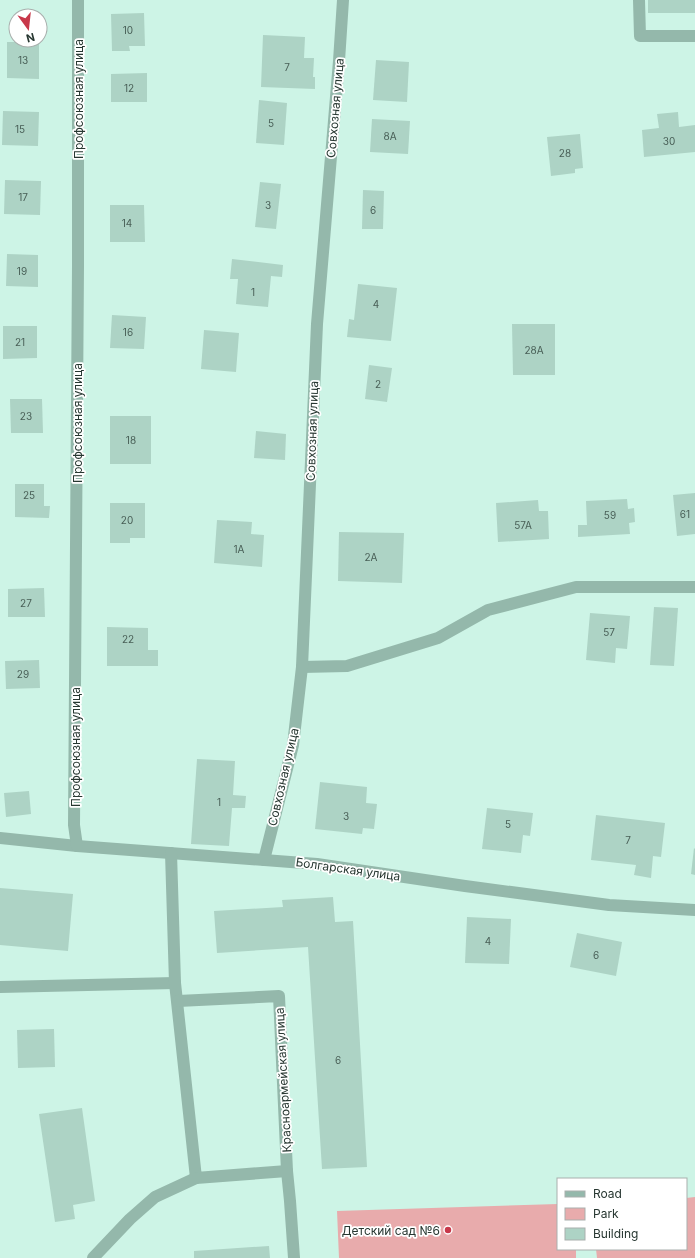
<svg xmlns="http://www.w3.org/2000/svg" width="695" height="1258" font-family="Inter,sans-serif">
<rect width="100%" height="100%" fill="#cdf4e6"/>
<g fill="#e8abac">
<path d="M695 1197V1258H597L596 1249H686V1198Z"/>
<path d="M558 1204V1249H576V1258H339L337 1211Z"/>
</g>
<g fill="#add3c5">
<rect x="648" y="0" width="47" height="13"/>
<path d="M144 13 145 46H129L130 51H112L111 14Z"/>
<path d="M263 35 305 37 304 58H314L313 77H315V89L261 87Z"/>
<path d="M7 42H39V79L7 78Z"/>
<path d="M376 60 409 62 407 102 373 100Z"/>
<path d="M147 73V102H111V74Z"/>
<path d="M259 100 287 103 284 145 256 143Z"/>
<path d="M3 111 39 112 38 146 2 145Z"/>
<path d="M678 112 679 127 695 125V152L644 157 642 130 659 128 657 114Z"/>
<path d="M372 119 410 121 408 154 370 152Z"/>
<path d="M580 134 583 168 575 169V173L551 176 547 137Z"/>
<path d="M5 180 41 181 40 215 4 214Z"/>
<path d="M260 182 281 184 276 229 255 227Z"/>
<path d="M363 190 384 191 383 229H362Z"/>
<path d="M110 205H144L145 242H110Z"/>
<path d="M7 254 38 255V287L6 286Z"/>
<path d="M232 259 283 265 282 277 271 276 268 307 236 304 238 279H230Z"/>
<path d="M358 284 397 288 391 341 347 337 349 319 354 320Z"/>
<path d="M112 315 146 317 144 349 110 348Z"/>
<path d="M512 324H555V375H513Z"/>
<path d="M3 326H37V358L3 359Z"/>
<path d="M204 330 239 333 236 372 201 369Z"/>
<path d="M369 365 392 368 387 402 365 399Z"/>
<path d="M10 399H42L43 433H11Z"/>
<rect x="110" y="416" width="41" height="48"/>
<path d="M256 431 286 434 285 460 254 458Z"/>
<path d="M15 484H44V506H50L49 518 15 517Z"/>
<path d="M695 493V534L677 536 673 495Z"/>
<path d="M627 499 628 509 634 508 635 522 629 523 630 534 578 537V525H587L586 501Z"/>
<path d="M538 500 539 511H548L549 539 498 542 496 503Z"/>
<path d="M110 503H145V538H130V543H110Z"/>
<path d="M217 520 252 522 251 534 264 535 262 567 214 563Z"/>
<path d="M339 532 404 533 402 583 338 581Z"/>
<path d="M44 588 45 617H8V589Z"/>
<path d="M654 607 678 608 674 666 650 665Z"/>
<path d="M590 613 630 616 627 649 616 648 615 663 586 660Z"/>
<path d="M107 627 148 628V650H158V666H107Z"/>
<path d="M39 660 40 688 6 689 5 661Z"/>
<path d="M197 759 235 761 233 795 246 796 245 808H232L229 846 191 844Z"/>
<path d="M320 782 367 787 366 803 377 804 374 829 363 828 362 834 315 829Z"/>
<path d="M29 791 31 814 6 817 4 793Z"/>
<path d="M487 808 533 813 530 836 523 835 521 853 482 849Z"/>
<path d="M596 815 665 823 661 857 653 856 651 878 634 875 636 865 591 860Z"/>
<path d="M694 848 695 849V875L691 874Z"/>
<path d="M0 888 73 894 68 951 0 945Z"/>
<path d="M333 897 335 922 353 921 367 1167 322 1169 308 947 217 953 214 911 283 907 282 900Z"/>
<path d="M467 917 511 919 509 964 465 963Z"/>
<path d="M577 933 622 942 616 976 570 967Z"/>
<path d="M54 1029 55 1067 18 1068 17 1030Z"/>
<path d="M82 1108 95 1201 73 1205 75 1219 55 1222 39 1114Z"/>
<path d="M269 1246 270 1258H194V1251Z"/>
</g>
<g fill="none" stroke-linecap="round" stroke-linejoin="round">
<path stroke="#94b8ab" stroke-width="12" d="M0 987 175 983"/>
<g stroke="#94b8ab" stroke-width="12">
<path d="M639 0 640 36H695"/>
<path d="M302 667 347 666 438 638 488 610 576 587H695"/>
<path d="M0 838 77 846 317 864 465 886 609 905 695 910"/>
<path d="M77 846 74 825 78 266V0"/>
<path d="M171 853 175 983 196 1178 287 1171"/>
<path d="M264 860 293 745 302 667 317 324 339 61 343 0"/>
<path d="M178 1001 279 996 287 1171 290 1201 294 1258"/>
<path d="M93 1258 130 1219 155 1197 196 1178"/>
</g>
</g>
<circle fill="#c8384a" stroke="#fff" stroke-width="1.5" cx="448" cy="1230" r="4"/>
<g text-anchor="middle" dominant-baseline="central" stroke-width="3.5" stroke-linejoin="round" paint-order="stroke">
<g font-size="10" fill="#485e56">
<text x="128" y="30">10</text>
<text x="23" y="60">13</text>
<text x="287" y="67">7</text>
<text x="129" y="88">12</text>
<text x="271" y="123">5</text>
<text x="20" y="129">15</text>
<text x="390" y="136">8А</text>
<text x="669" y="141">30</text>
<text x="565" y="153">28</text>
<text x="23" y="197">17</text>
<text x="268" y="205">3</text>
<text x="373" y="210">6</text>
<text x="127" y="223">14</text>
<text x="22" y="271">19</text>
<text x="253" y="292">1</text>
<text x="376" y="304">4</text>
<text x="128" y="332">16</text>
<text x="20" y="342">21</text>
<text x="534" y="350">28А</text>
<text x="378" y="384">2</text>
<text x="26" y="416">23</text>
<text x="131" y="440">18</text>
<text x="29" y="495">25</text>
<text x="685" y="514">61</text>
<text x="610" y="515">59</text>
<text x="127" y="520">20</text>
<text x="523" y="525">57А</text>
<text x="239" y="549">1А</text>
<text x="371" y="557">2А</text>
<text x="26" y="603">27</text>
<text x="609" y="632">57</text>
<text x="128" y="639">22</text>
<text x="23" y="674">29</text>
<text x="219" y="802">1</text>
<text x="346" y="816">3</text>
<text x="508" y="824">5</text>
<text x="628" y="840">7</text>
<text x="488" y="941">4</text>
<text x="596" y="955">6</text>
<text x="338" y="1060">6</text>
</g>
<g font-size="12" fill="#273731" stroke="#fff">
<text transform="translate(78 99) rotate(-90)">Профсоюзная улица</text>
<text transform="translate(335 108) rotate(-85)">Совхозная улица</text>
<text transform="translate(77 423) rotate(-90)">Профсоюзная улица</text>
<text transform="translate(312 431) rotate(-88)">Совхозная улица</text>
<text transform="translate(75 747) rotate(-90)">Профсоюзная улица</text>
<text transform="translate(283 777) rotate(-77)">Совхозная улица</text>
<text transform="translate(348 869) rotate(8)">Болгарская улица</text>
<text transform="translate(283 1080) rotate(-93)">Красноармейская улица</text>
</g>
<g font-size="12" fill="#273731" stroke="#fff" text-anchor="end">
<text x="440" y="1230">Детский сад №6</text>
</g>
</g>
<rect x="557" y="1178" width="130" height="72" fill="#ffffff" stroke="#a9afad"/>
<rect x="565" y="1191" width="20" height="6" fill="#94b8ab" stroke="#a9afad"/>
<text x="593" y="1198" font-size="12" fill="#273731">Road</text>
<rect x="565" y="1208" width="20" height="12" fill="#e8abac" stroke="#a9afad"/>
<text x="593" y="1218" font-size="12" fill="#273731">Park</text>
<rect x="565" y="1228" width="20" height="12" fill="#add3c5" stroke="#a9afad"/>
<text x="593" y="1238" font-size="12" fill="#273731">Building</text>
<g transform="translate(28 28) rotate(165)"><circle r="19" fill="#ffffff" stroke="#a9afad"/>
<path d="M0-3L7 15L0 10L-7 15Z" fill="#c8384a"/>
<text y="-6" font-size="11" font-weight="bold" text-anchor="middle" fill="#273731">N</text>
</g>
</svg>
